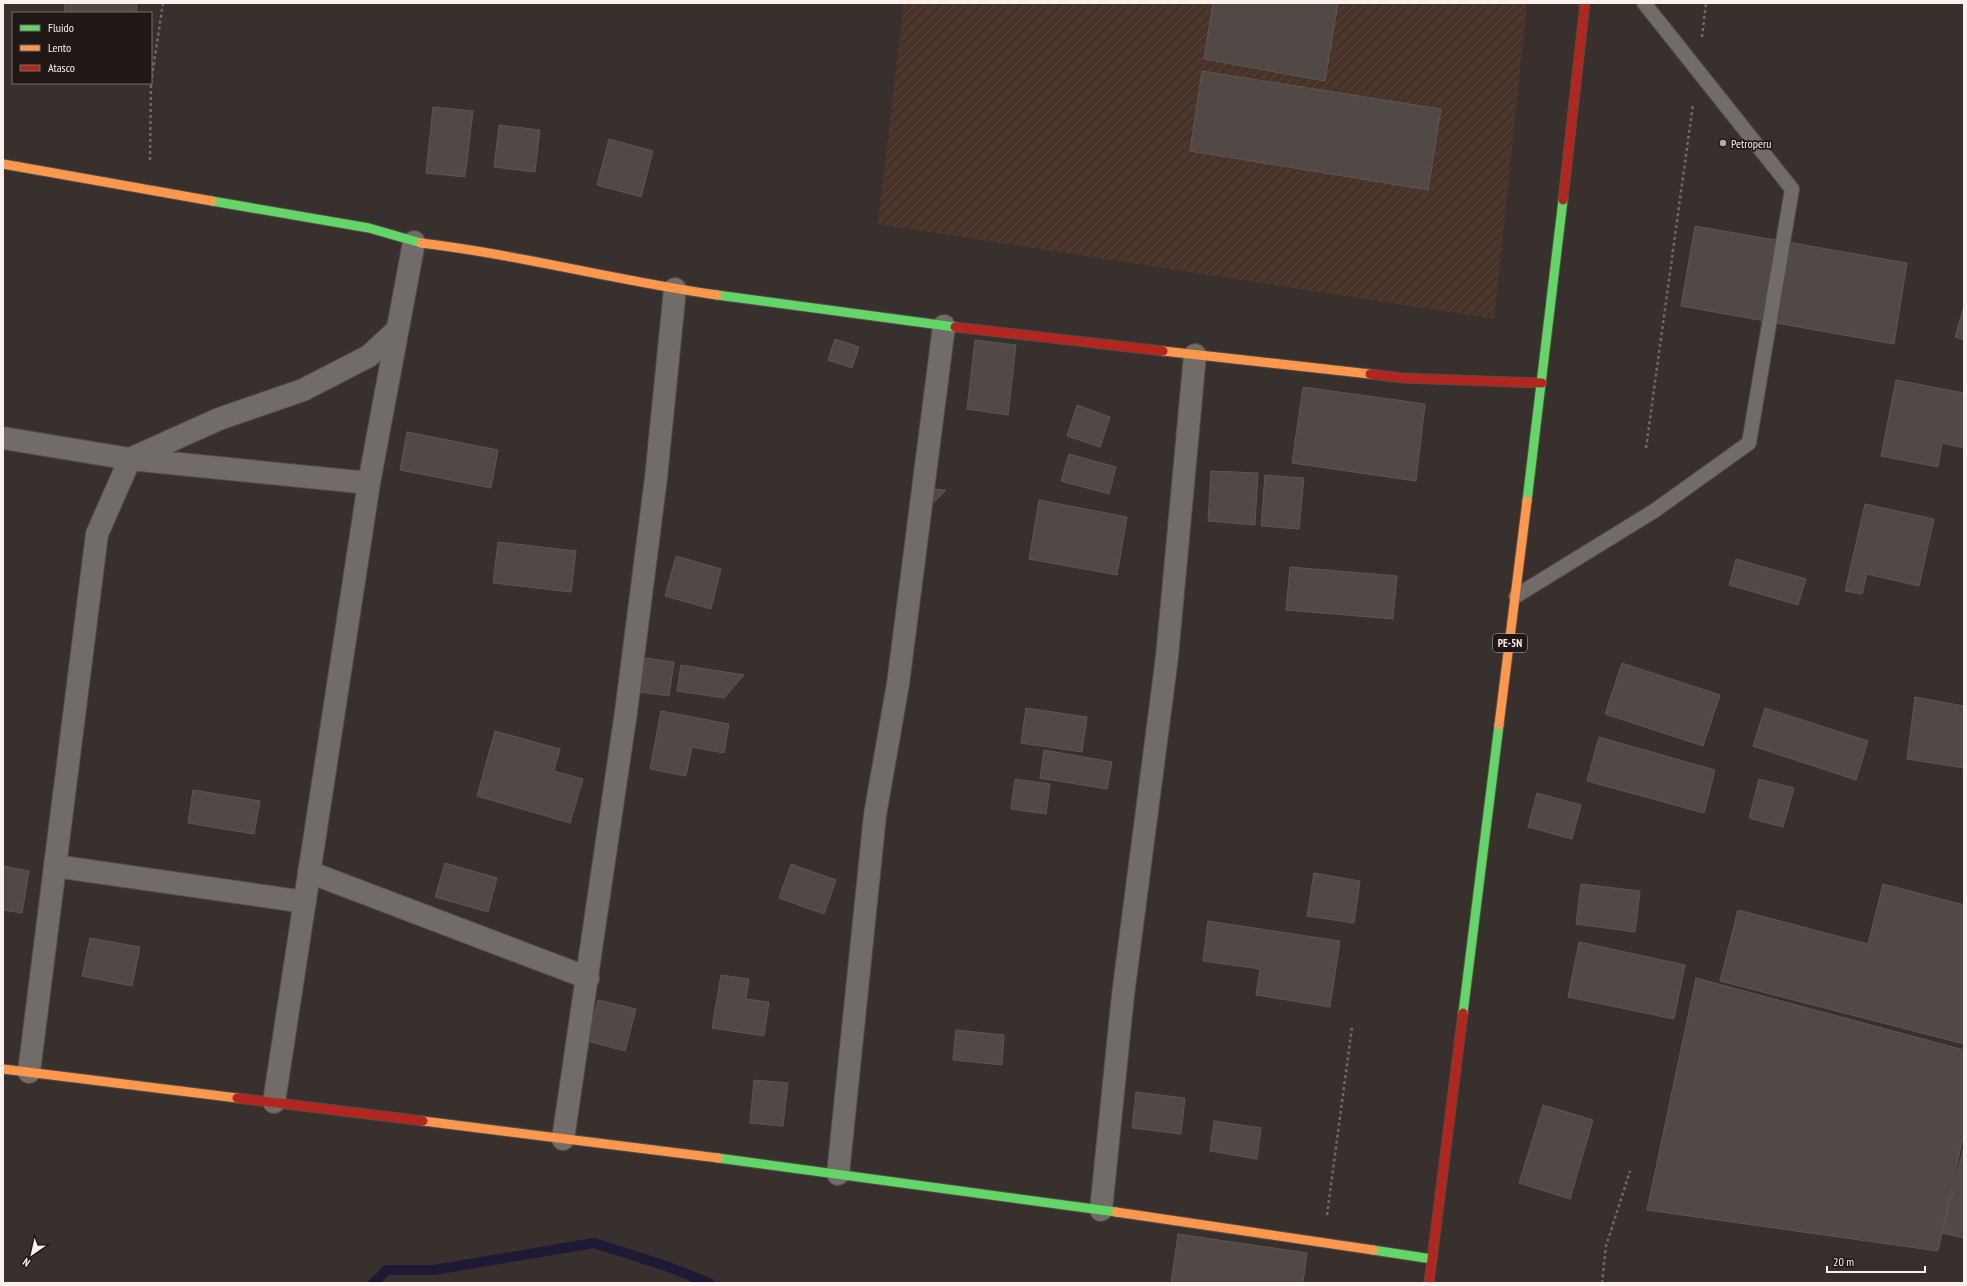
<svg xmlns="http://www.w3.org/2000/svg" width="1967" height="1286" font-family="'PT Sans Narrow',sans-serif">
<defs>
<pattern id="industrial-furrows" width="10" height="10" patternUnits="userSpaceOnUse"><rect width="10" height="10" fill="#48332a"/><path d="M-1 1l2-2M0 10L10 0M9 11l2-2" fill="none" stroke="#5a473f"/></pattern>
</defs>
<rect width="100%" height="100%" fill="#38302c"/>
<path fill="url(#industrial-furrows)" d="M904 3H1527L1494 319 878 224Z"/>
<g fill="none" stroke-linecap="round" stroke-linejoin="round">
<path stroke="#1e1a36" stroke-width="10" d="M373 1283 387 1270H434L594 1243 669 1267 709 1283"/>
</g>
<g fill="#504946" stroke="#5d5652">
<path d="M65 3H137L136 13H64Z"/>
<path d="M1213 3H1338L1325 81 1204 59Z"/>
<path d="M1202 71 1441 109 1428 190 1190 151Z"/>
<path d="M433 107 473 111 465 177 426 173Z"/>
<path d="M499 125 540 130 535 172 494 167Z"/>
<path d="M609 139 653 151 641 197 597 185Z"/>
<path d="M1695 226 1907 263 1894 344 1681 306Z"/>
<path d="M1964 306V340L1955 337Z"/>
<path d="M835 339 859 347 852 368 828 360Z"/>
<path d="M975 340 1016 345 1008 415 967 409Z"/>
<path d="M1896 380 1964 393V448L1942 443 1938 467 1881 456Z"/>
<path d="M1303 387 1425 404 1416 481 1292 463Z"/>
<path d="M1077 405 1110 417 1100 447 1067 436Z"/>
<path d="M407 432 498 450 491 488 400 470Z"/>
<path d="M1069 454 1116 467 1109 494 1061 481Z"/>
<path d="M1211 471 1258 473 1255 525 1208 521Z"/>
<path d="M1265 475 1304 478 1299 529 1261 526Z"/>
<path d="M933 489 946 490 931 505Z"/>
<path d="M1039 500 1127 517 1117 575 1029 559Z"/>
<path d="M1865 504 1934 519 1919 586 1867 574 1862 594 1845 591Z"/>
<path d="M498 542 576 551 571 592 493 583Z"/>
<path d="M676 556 721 569 711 609 665 596Z"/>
<path d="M1736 559 1806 579 1798 605 1729 585Z"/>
<path d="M1290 567 1397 576 1393 619 1286 610Z"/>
<path d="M645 658 674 662 669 696 640 692Z"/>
<path d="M1622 663 1720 695 1703 746 1605 714Z"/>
<path d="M681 665 744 675 724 698 677 691Z"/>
<path d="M1915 697 1964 706V768L1907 759Z"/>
<path d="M1026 708 1087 717 1082 752 1021 743Z"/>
<path d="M1765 708 1868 741 1856 780 1753 746Z"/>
<path d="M661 711 729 724 724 753 692 747 686 776 650 769Z"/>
<path d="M495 731 560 749 554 771 583 779 570 823 477 796Z"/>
<path d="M1599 737 1715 770 1704 813 1587 781Z"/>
<path d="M1044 750 1112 762 1107 789 1040 778Z"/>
<path d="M1015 779 1050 784 1046 814 1011 809Z"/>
<path d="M1759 779 1794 788 1783 827 1749 818Z"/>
<path d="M193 790 260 801 254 834 188 823Z"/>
<path d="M1537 793 1581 805 1572 839 1528 827Z"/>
<path d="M445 863 497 878 488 912 435 897Z"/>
<path d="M791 864 836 880 824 914 779 898Z"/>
<path d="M3 866 29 871 22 913 3 910Z"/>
<path d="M1314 873 1360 881 1354 923 1307 916Z"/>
<path d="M1581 884 1640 891 1635 932 1576 924Z"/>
<path d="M1883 884 1964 905V1044L1720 981 1738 910 1868 944Z"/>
<path d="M1208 921 1340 941 1330 1007 1256 995 1260 969 1203 961Z"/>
<path d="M90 938 140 947 132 986 82 976Z"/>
<path d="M1579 942 1685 965 1674 1019 1568 997Z"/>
<path d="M721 975 749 979 746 999 769 1002 764 1036 712 1028Z"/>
<path d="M1696 978 1964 1050V1133L1938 1251 1647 1210Z"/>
<path d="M598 1000 636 1009 625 1051 587 1041Z"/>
<path d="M956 1030 1004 1035 1002 1065 953 1060Z"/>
<path d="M754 1080 788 1083 783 1126 750 1123Z"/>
<path d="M1136 1092 1185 1098 1181 1134 1132 1128Z"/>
<path d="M1543 1105 1593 1120 1570 1199 1519 1183Z"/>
<path d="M1214 1121 1261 1128 1257 1159 1210 1151Z"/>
<path d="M1964 1146V1238L1942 1233Z"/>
<path d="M1178 1234 1307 1253 1303 1283H1171Z"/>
</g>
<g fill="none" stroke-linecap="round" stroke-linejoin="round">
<g stroke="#534c49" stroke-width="16">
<path id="lane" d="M1516 596 1654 511 1749 443 1792 189 1644 3"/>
</g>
<g stroke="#534c49" stroke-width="24">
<g id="street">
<path d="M3 438 130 459 369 483"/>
<path d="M55 866 305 902"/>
<path d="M309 872 588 978"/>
<path d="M29 1072 97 534 130 459 219 419 303 390 369 356 397 330"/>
<path d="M274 1102 369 483 414 242"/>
<path d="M563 1139 626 712 656 478 675 289"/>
<path d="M838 1174 875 815 898 684 944 326"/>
<path d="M1101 1210 1123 995 1167 657 1195 355"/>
</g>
</g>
<g stroke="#534c49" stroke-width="11">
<g id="fast">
<path d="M212 201 369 228 421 243"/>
<path d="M717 295 955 327"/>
<path d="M1527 501 1563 200"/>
<path d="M1463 1013 1499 725"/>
<path d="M718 1158 1116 1212"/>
<path d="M1373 1250 1432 1259"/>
</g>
</g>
<g stroke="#534c49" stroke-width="11">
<g id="slow">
<path d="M3 164 212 201"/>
<path d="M421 243C521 255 618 281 717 295"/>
<path d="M1163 351 1370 374"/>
<path d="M1499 725 1527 501"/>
<path d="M3 1069 237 1098"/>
<path d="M423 1121 718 1158"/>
<path d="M1116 1212 1373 1250"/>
</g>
</g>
<g stroke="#534c49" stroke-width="11">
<g id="jam">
<path d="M1563 200 1585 3"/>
<path d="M955 327 1163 351"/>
<path d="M1370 374 1403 378 1542 383"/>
<path d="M237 1098 423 1121"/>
<path d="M1429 1283 1463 1013"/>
</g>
</g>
<g stroke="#6f6966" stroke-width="2.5" stroke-dasharray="3 3" stroke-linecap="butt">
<path d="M1702 37 1706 3"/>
<path d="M151 83 163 3"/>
<path d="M150 160 151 83"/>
<path d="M1646 448 1693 104"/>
<path d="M1327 1215 1352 1027"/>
<path d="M1602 1283 1606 1246 1630 1171"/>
</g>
<use href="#lane" stroke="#726c68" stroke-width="14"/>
<use href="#street" stroke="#726c68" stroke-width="22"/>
<use href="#fast" stroke="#63d668" stroke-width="9"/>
<use href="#slow" stroke="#ff974d" stroke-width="9"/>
<use href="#jam" stroke="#b3261e" stroke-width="9"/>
</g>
<circle fill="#b7ada8" stroke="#1f1815" stroke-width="1.5" cx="1723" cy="143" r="4"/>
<g text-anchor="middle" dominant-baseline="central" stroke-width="3.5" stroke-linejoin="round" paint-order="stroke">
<rect fill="#1f1815" stroke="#b9afab" stroke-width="1" x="1493" y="634" width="34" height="18" rx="3"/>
<g font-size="11" font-weight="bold" fill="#fbf0eb">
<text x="1510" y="643">PE-5N</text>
</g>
<g font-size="12" fill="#fbf0eb" stroke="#1f1815" text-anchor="start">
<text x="1731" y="143">Petroperu</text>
</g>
</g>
<rect width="1967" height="1286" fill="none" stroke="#fbf0eb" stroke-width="8"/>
<rect x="12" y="12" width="140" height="72" fill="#1f1815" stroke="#776e6b"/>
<rect x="20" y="25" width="20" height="6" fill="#63d668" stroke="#776e6b"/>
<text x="48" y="32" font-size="12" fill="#fbf0eb">Fluido</text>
<rect x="20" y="45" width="20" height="6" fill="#ff974d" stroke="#776e6b"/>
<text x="48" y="52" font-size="12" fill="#fbf0eb">Lento</text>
<rect x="20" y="65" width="20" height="6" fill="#b3261e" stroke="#776e6b"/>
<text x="48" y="72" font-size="12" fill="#fbf0eb">Atasco</text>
<g transform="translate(32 1254) rotate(214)" stroke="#1f1815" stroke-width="3" paint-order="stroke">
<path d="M0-3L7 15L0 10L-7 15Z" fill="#fbf0eb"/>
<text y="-6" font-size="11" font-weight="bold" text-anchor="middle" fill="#fbf0eb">N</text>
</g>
<path d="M1827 1266v6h98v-6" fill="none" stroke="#fbf0eb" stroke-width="2"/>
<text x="1833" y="1266" font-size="12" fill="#fbf0eb" stroke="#1f1815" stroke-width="3" paint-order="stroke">20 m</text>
</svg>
